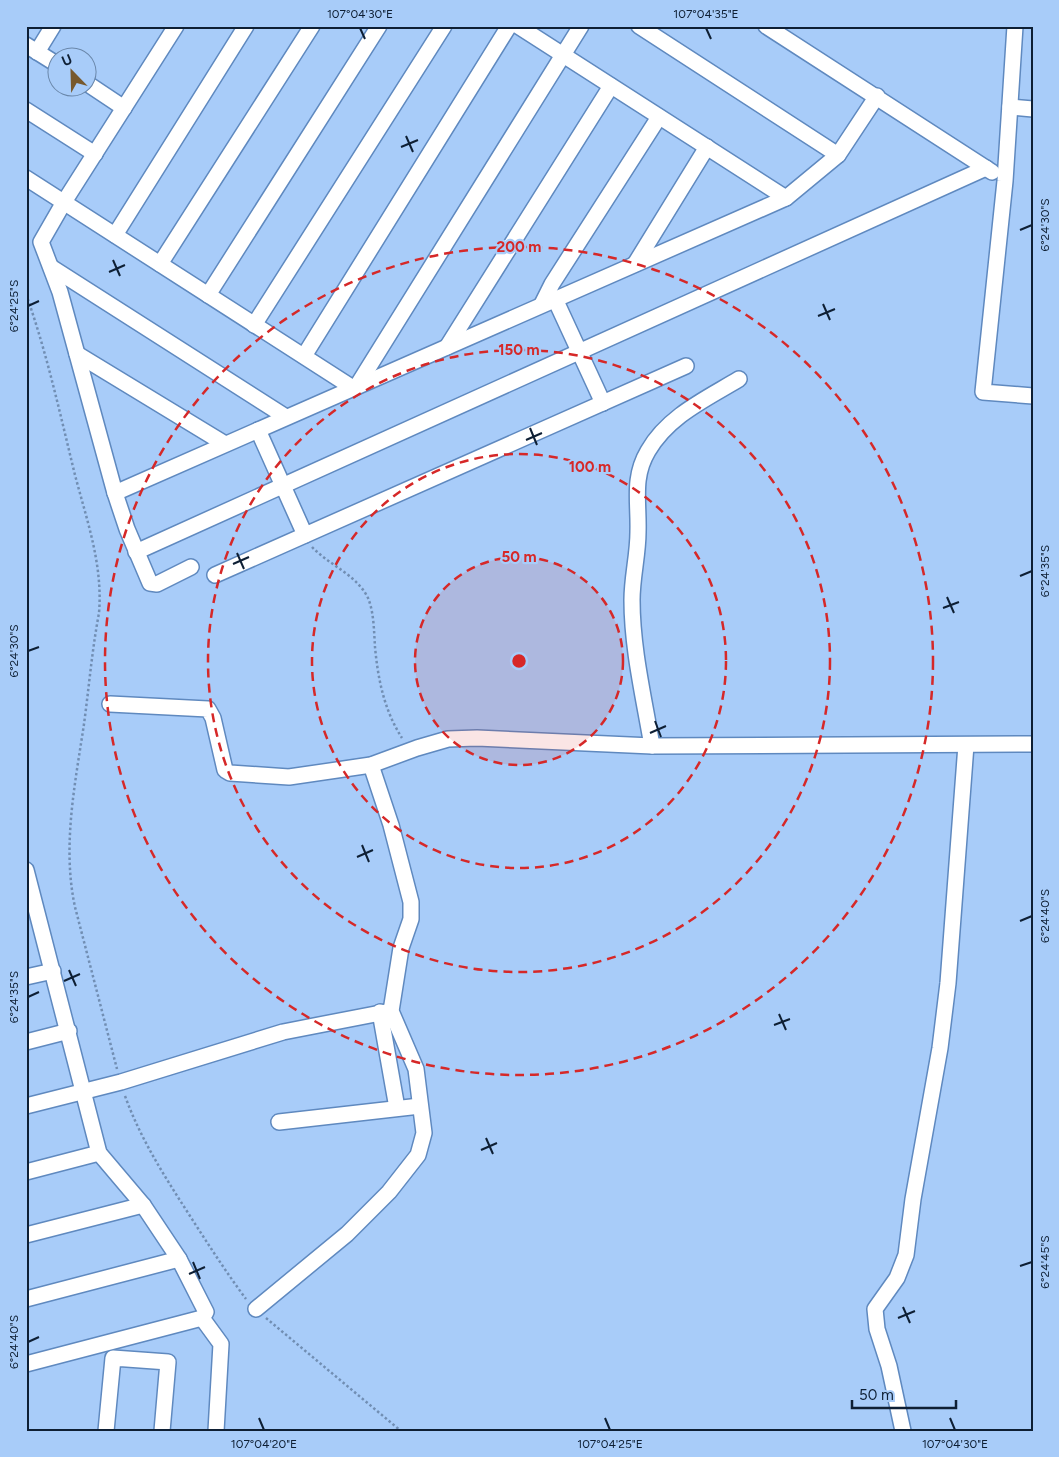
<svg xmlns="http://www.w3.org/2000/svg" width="1059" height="1457" font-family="Figtree,sans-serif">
<rect width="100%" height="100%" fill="#a8ccf9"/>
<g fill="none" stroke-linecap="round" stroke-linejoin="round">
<g stroke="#5f89bf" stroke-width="18">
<g id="street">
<path d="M176 26 64 202 41 242 60 292 115 493 127 529 150 583 157 584 191 567"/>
<path d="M518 26 786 198"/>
<path d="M639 26 838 155"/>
<path d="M766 26 992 172"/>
<path d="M1015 26 1005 181 983 392 1033 396"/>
<path d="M26 45 58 65"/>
<path d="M37 52 53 26"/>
<path d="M88 84 124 108"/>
<path d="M1010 107 1033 109"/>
<path d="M26 110 95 154"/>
<path d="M26 178 353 388"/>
<path d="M115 235 246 26"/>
<path d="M160 264 312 26"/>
<path d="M635 264 707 147"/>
<path d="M51 267 286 417"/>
<path d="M208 295 379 26"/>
<path d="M555 299 603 403"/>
<path d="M542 304 552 284 659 117"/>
<path d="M254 325 444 26"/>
<path d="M447 347 611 86"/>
<path d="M77 354 225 444"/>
<path d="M304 356 509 26"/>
<path d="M357 386 581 26"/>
<path d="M258 430 305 535"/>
<path d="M115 493 786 198 838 155 877 96"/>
<path d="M136 552 986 168"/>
<path d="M215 575 686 366"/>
<path d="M110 704 208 709 213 718 225 770 230 773 289 777 371 765 417 748 448 739 477 738 652 746 1033 744"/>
<path d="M652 746C644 698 632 649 632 600 632 577 638 555 638 532 639 502 632 478 648 451 668 416 706 399 739 379"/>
<path d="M26 870 99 1153 143 1205 179 1259 206 1312 202 1318 26 1364"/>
<path d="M26 977 53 971"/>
<path d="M380 1012 397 1108"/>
<path d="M26 1042 69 1031"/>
<path d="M26 1106 121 1082 283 1032 391 1011"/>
<path d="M279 1122 420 1106"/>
<path d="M26 1172 99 1153"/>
<path d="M26 1235 143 1205"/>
<path d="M26 1299 179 1259"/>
<path d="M256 1309 347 1234 389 1192 418 1155 424 1133 416 1069 391 1011 401 948 411 919V902L391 825 371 765"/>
<path d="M202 1318 221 1344 216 1431"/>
<path d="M106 1431 113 1358 168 1362 162 1431"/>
<path d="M903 1431 889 1366 877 1329 875 1309 897 1278 906 1255 913 1199 940 1048 948 983 966 745"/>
</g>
</g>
<g stroke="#718eb3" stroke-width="2.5" stroke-dasharray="2.5 2.5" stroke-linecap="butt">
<path d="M26 294C47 353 60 414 75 475 87 521 103 565 99 613 92 650 89 687 84 724 75 784 62 847 75 907L117 1069"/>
<path d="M312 547C329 565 357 575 368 598 374 612 374 632 375 647 378 679 384 710 402 738"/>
<path d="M125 1096C141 1140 165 1177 190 1216 208 1244 226 1272 246 1299"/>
<path d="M266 1318 401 1431"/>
</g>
<use href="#street" stroke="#fff" stroke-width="15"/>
</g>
<path fill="none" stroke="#0e1f34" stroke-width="2" d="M360 28 365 39M706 28 711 39M406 136 413 152M401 147 418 140M1020 230 1032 225M113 260 120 276M109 272 125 265M823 304 830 320M28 306 39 301M818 316 835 309M530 428 537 445M526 440 542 433M237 553 244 569M233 564 249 557M1020 576 1032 571M947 597 954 613M943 608 959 602M28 651 39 647M655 721 661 737M650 733 666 726M362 845 369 862M357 857 373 850M1020 921 1032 916M69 970 76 986M64 981 80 974M28 997 39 992M779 1014 786 1030M774 1025 790 1019M486 1138 493 1154M481 1150 497 1143M193 1262 200 1279M1020 1266 1032 1262M189 1274 205 1267M903 1307 910 1323M898 1318 915 1311M28 1342 39 1337M259 1418 264 1430M605 1418 610 1430M950 1418 955 1430"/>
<circle cx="519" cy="661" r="104" fill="#d62828" fill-opacity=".12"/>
<g fill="none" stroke="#d62828" stroke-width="2.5" stroke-dasharray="9 6">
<circle cx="519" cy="661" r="104"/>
<circle cx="519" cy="661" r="207"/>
<circle cx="519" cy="661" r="311"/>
<circle cx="519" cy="661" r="414"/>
</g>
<circle cx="519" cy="661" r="8" fill="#d62828" stroke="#a8ccf9" stroke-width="2.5"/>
<g font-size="15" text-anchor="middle" font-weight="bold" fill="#d62828" stroke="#a8ccf9" stroke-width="4.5" stroke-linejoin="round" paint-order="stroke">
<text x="519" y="252">200 m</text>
<text x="519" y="355">150 m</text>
<text x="590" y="472">100 m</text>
<text x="519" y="562">50 m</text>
</g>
<rect width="1059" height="1457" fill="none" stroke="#a8ccf9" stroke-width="55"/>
<g transform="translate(72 72) rotate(337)"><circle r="24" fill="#a8ccf9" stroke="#6a87aa"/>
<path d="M0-4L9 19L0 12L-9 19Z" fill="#77592d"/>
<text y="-8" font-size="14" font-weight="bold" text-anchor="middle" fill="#0e1f34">U</text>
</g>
<path d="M852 1400v8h104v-8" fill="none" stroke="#0e1f34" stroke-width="2.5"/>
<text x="859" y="1400" font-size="15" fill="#0e1f34" stroke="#a8ccf9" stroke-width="4" paint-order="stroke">50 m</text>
<rect x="28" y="28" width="1004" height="1402" fill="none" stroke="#0e1f34" stroke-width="2"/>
<g font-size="12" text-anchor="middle" fill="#0e1f34">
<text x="360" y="18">107°04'30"E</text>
<text x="706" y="18">107°04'35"E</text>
<text transform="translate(1045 225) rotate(-90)" y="4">6°24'30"S</text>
<text transform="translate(14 306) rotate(-90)" y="4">6°24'25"S</text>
<text transform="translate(1045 571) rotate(-90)" y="4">6°24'35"S</text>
<text transform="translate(14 651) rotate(-90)" y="4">6°24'30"S</text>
<text transform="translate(1045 916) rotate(-90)" y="4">6°24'40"S</text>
<text transform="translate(14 997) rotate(-90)" y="4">6°24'35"S</text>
<text transform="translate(1045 1262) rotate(-90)" y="4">6°24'45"S</text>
<text transform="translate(14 1342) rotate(-90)" y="4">6°24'40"S</text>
<text x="264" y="1448">107°04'20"E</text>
<text x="610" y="1448">107°04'25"E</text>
<text x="955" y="1448">107°04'30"E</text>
</g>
</svg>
